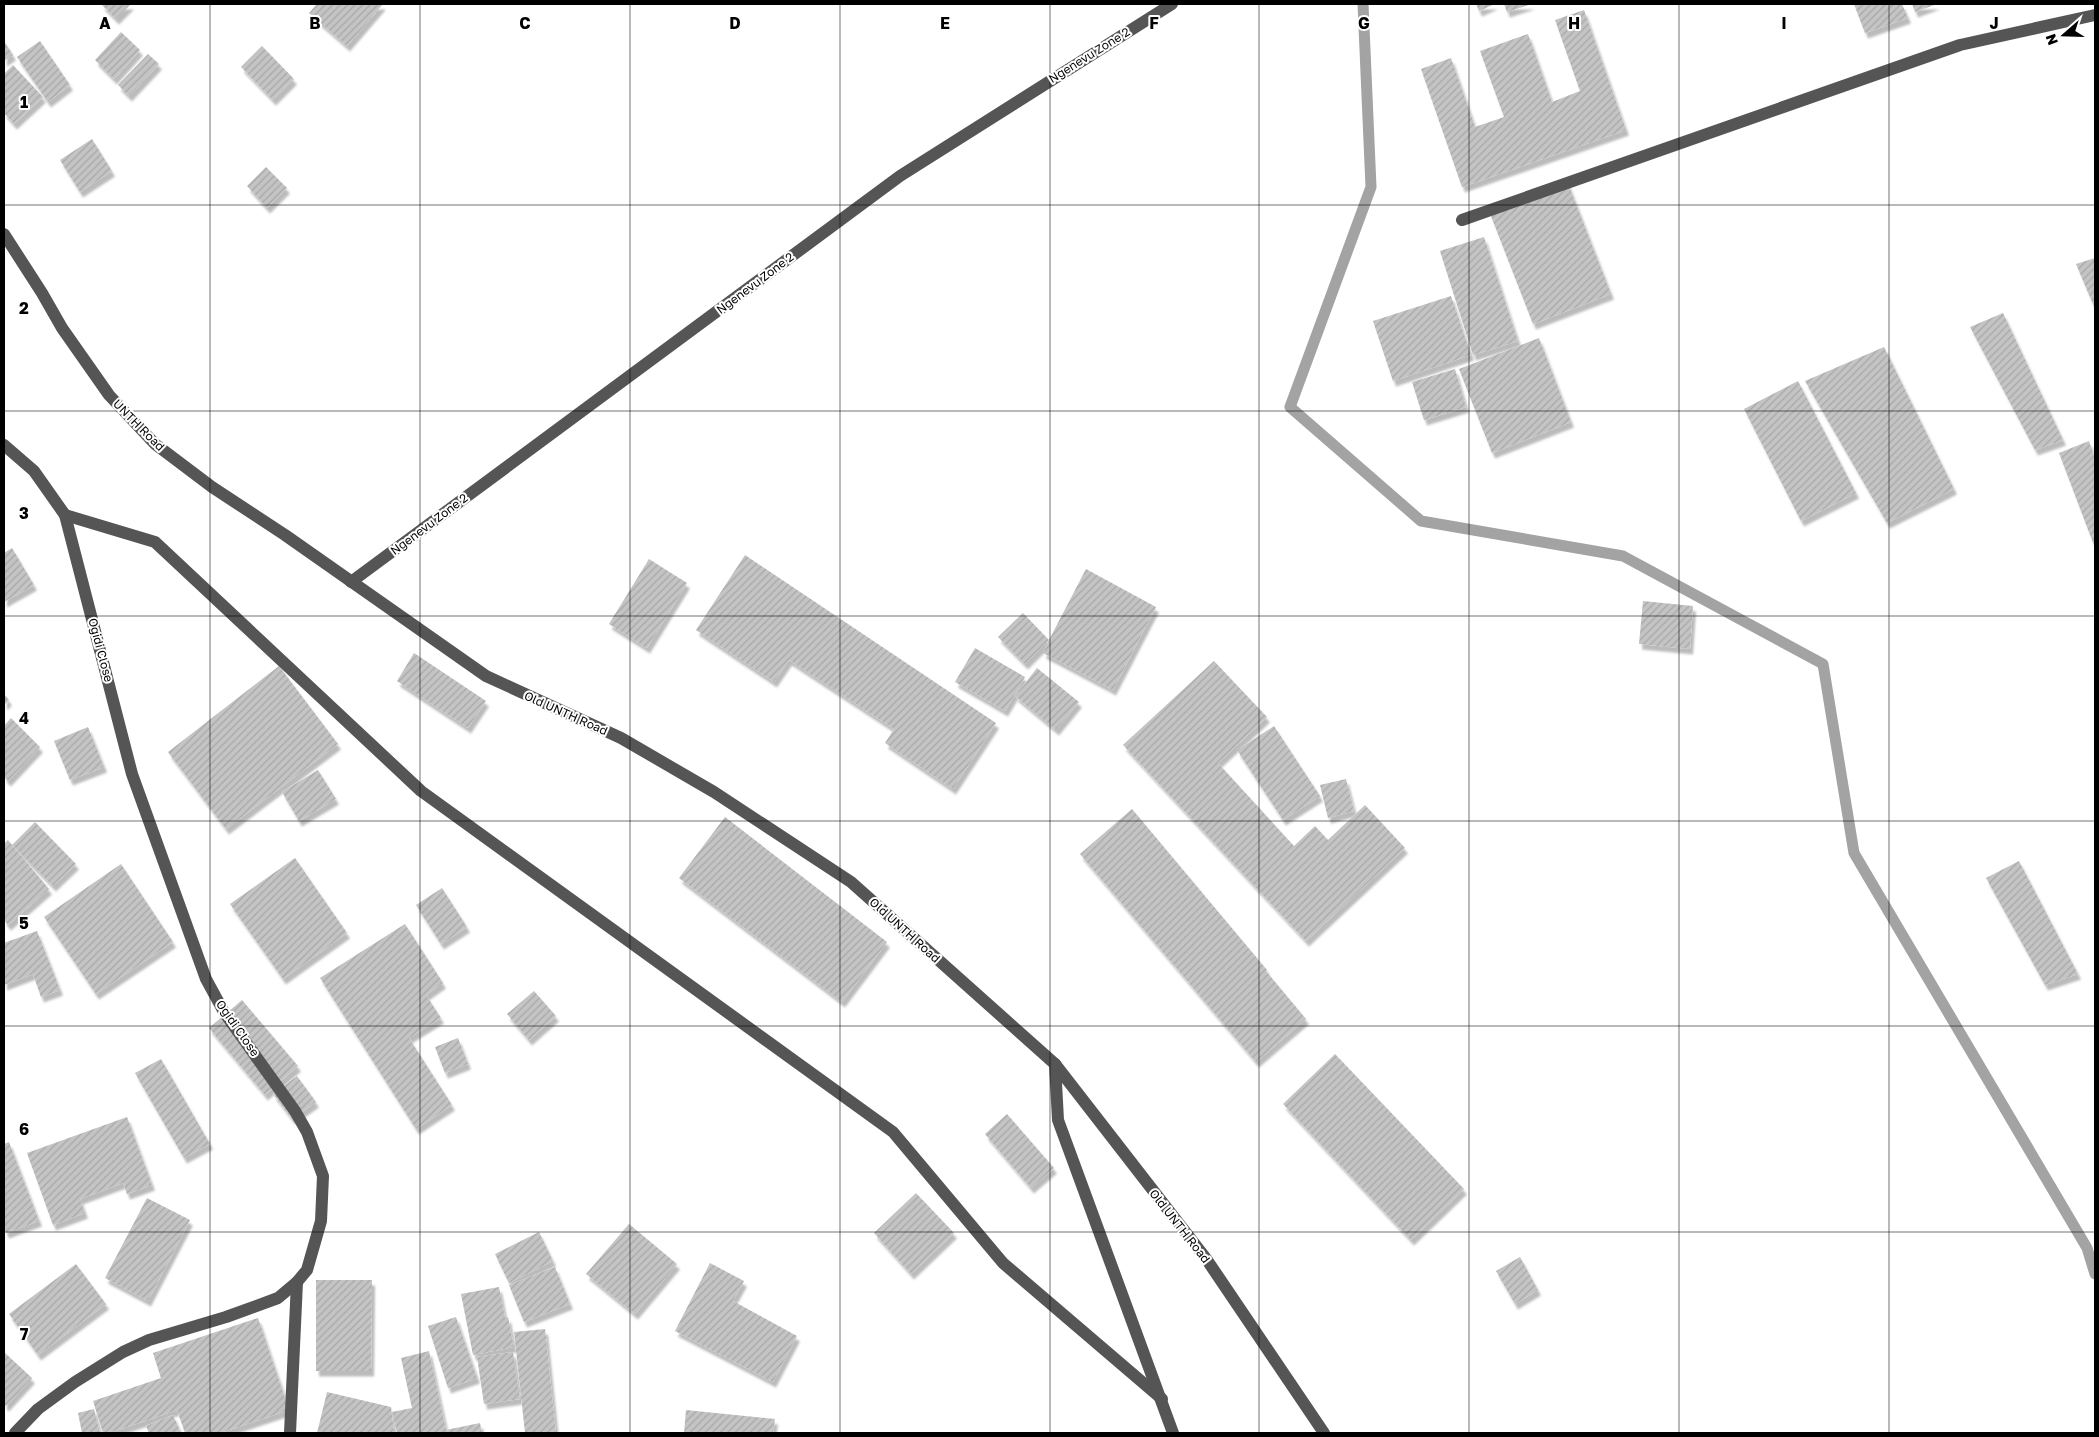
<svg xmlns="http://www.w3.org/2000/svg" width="2099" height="1437" font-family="'Golos Text',sans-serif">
<defs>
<pattern id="building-hatch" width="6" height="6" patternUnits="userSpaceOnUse" patternTransform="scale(1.25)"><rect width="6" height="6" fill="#c4c4c4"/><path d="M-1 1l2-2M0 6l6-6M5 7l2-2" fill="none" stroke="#a7a7a7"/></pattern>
<filter id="shadow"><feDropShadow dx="3" dy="5.5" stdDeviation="1" flood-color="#0004"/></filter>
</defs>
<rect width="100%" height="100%" fill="#fff"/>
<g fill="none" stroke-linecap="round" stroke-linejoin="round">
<path stroke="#a3a3a3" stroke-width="11" d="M1363 4 1371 187 1290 407 1421 521 1623 556 1823 664 1854 853 2087 1248 2095 1274"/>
</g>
<g fill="url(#building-hatch)" filter="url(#shadow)">
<path d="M101 4H131L116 19Z"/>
<path d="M317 4H383L347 46 309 13Z"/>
<path d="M1476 4H1495L1479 11Z"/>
<path d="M1504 4H1532L1507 12Z"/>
<path d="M1854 4H1902L1908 18 1865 33Z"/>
<path d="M1912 4H1937L1915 12Z"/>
<path d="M1584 10 1626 130 1462 187 1421 69 1451 58 1475 127 1504 117 1480 51 1528 34 1552 102 1580 91 1555 20Z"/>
<path d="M121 32 140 50 114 79 95 60Z"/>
<path d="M4 41 13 55 4 61Z"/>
<path d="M40 41 70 85 48 102 17 57Z"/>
<path d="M262 46 294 79 273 100 241 67Z"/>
<path d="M148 54 159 64 129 96 118 85Z"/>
<path d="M13 65 43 97 14 124 4 113V74Z"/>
<path d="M92 139 112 171 80 192 60 160Z"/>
<path d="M266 167 287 188 267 208 247 186Z"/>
<path d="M1567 181 1611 294 1533 324 1489 211Z"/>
<path d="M1484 237 1518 341 1473 355 1440 251Z"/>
<path d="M2095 258V309L2076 264Z"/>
<path d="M1451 296 1471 355 1393 381 1373 321Z"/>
<path d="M2003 313 2063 440 2035 450 1970 327Z"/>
<path d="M1539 338 1571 422 1492 453 1459 369Z"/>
<path d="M1884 347 1954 489 1887 523 1805 381Z"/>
<path d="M1455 369 1466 407 1424 420 1412 382Z"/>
<path d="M1798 381 1856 493 1801 521 1744 409Z"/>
<path d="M2089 441 2095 459V548L2059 453Z"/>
<path d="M12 548 34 585 4 602V553Z"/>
<path d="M745 555 996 723 953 789 885 743 894 729 789 660 774 682 696 630Z"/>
<path d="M649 559 687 583 647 648 609 624Z"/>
<path d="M1086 569 1156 607 1113 690 1043 653 1049 640 1025 664 998 637 1023 613 1049 640Z"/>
<path d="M1643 601 1693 606 1690 649 1639 644Z"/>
<path d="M975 648 1025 677 1005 711 955 682Z"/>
<path d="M414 653 486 701 468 728 397 681Z"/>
<path d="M1214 661 1267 717 1218 763 1294 846 1315 826 1328 840 1365 805 1405 848 1306 941 1123 745Z"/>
<path d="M279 666 338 744 226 829 168 752Z"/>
<path d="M1037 668 1079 702 1056 730 1015 696Z"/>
<path d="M4 694 9 700 4 705Z"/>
<path d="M11 718 40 747 8 781 4 777V726Z"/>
<path d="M1274 726 1320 796 1283 820 1237 750Z"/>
<path d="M88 727 104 767 70 780 54 741Z"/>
<path d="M318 770 336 799 299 821 282 792Z"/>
<path d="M1346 779 1354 811 1328 818 1320 785Z"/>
<path d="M1132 809 1267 970 1266 971 1306 1019 1256 1062 1080 854Z"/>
<path d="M725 817 887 942 842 1002 679 878Z"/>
<path d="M35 822 76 864 53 886 12 845Z"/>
<path d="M8 840 49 889 8 925 4 920V844Z"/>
<path d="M295 858 347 933 283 979 230 904Z"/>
<path d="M2019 861 2078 974 2045 985 1986 878Z"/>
<path d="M121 864 173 942 96 994 44 917Z"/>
<path d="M442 888 467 927 441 944 416 905Z"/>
<path d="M405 924 443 983 426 995 441 1018 409 1038 452 1105 416 1129 320 978Z"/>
<path d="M37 931 60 990 41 997 33 974 4 985V943Z"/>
<path d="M534 991 556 1016 529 1040 507 1014Z"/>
<path d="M242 1000 298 1066 265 1095 209 1028Z"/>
<path d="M458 1038 468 1064 445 1073 435 1047Z"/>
<path d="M1335 1054 1464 1189 1411 1240 1283 1104Z"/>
<path d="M161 1059 210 1144 184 1158 135 1073Z"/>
<path d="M297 1076 316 1102 292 1119 273 1094Z"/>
<path d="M1007 1114 1054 1168 1031 1188 985 1134Z"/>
<path d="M127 1117 152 1185 127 1194 123 1183 80 1199 85 1213 53 1225 27 1153Z"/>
<path d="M9 1142 39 1221 6 1233 4 1227V1144Z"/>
<path d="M916 1193 954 1233 911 1274 874 1233Z"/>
<path d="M147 1198 190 1220 148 1301 105 1278Z"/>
<path d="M629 1224 677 1264 635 1314 586 1274Z"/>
<path d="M539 1232 553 1261 509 1283 495 1254Z"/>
<path d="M1520 1257 1538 1290 1515 1304 1496 1271Z"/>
<path d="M710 1263 744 1281 733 1301 797 1336 773 1382 675 1331Z"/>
<path d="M76 1264 106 1304 38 1355 9 1314Z"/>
<path d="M555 1267 570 1304 524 1322 509 1285Z"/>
<path d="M316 1280H372L371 1371H316Z"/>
<path d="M499 1287 505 1318 508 1317 514 1347 473 1355 461 1294Z"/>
<path d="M456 1317 477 1378 448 1388 428 1326Z"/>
<path d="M258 1318 289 1410 220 1433H185L177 1410 109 1433H103L93 1401 161 1378 153 1353Z"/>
<path d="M545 1329 556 1433H525L514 1332Z"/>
<path d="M429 1351 446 1430 480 1423 482 1433H397L392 1412 412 1408 401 1358Z"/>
<path d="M4 1352 32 1378 6 1406 4 1404Z"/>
<path d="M513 1352 520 1399 484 1404 477 1357Z"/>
<path d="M327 1392 391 1407 394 1433H317Z"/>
<path d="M94 1409 100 1433H82L78 1413Z"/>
<path d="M686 1410 775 1419 773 1433H684Z"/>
<path d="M173 1415 181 1433H149L146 1426Z"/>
</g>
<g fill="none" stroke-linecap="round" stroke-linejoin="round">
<g stroke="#555" stroke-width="12">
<path d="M1462 220 1960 45 2095 15"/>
<path d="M4 234 42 293 62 328 109 395 155 444 212 487 285 535 486 676 621 738 714 792 851 882 1055 1064 1207 1260 1324 1433"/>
<path d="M4 445 34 471 65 515 132 774 206 979 224 1012 295 1111 307 1132 323 1176 321 1221 307 1270 297 1282 278 1298 226 1317 149 1340 123 1352 75 1382 38 1409 15 1433"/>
<path d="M65 515 155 542 421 791 893 1132 1003 1263 1162 1399"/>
<path d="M351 582 900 176 1172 4"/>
<path d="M1055 1064 1058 1120 1173 1433"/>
<path d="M290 1433 297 1282"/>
</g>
</g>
<path fill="none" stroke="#000" stroke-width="1" stroke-opacity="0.55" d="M210 4V1433M420 4V1433M630 4V1433M840 4V1433M1050 4V1433M1259 4V1433M1469 4V1433M1679 4V1433M1889 4V1433M4 205H2095M4 411H2095M4 616H2095M4 821H2095M4 1026H2095M4 1232H2095"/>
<g text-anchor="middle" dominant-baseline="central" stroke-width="4" stroke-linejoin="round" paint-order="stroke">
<g font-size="12" fill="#000" stroke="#fff">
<text transform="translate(1089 55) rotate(-32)">Ngenevu Zone 2</text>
<text transform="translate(755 283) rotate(-37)">Ngenevu Zone 2</text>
<text transform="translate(139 425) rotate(45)">UNTH Road</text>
<text transform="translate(429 524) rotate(-37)">Ngenevu Zone 2</text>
<text transform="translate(101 650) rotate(75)">Ogidi Close</text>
<text transform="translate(566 713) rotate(24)">Old UNTH Road</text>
<text transform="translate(905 930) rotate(42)">Old UNTH Road</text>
<text transform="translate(238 1028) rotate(55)">Ogidi Close</text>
<text transform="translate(1180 1226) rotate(52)">Old UNTH Road</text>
</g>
</g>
<g font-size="16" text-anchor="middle" font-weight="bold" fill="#000" stroke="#fff" stroke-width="4" stroke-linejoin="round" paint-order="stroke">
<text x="105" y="29">A</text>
<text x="315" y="29">B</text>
<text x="525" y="29">C</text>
<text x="735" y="29">D</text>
<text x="945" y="29">E</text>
<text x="1154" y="29">F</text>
<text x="1364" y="29">G</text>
<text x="1574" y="29">H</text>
<text x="1784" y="29">I</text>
<text x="1994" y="29">J</text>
<text x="24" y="108">1</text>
<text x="24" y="314">2</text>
<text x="24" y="519">3</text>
<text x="24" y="724">4</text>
<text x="24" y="929">5</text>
<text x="24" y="1135">6</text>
<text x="24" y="1340">7</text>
</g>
<rect width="2099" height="1437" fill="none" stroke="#000000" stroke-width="10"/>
<g transform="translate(2064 35) rotate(250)" stroke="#ffffff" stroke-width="4" paint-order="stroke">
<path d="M0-4L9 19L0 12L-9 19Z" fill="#000000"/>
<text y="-8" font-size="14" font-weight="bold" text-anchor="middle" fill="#000000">N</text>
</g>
</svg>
